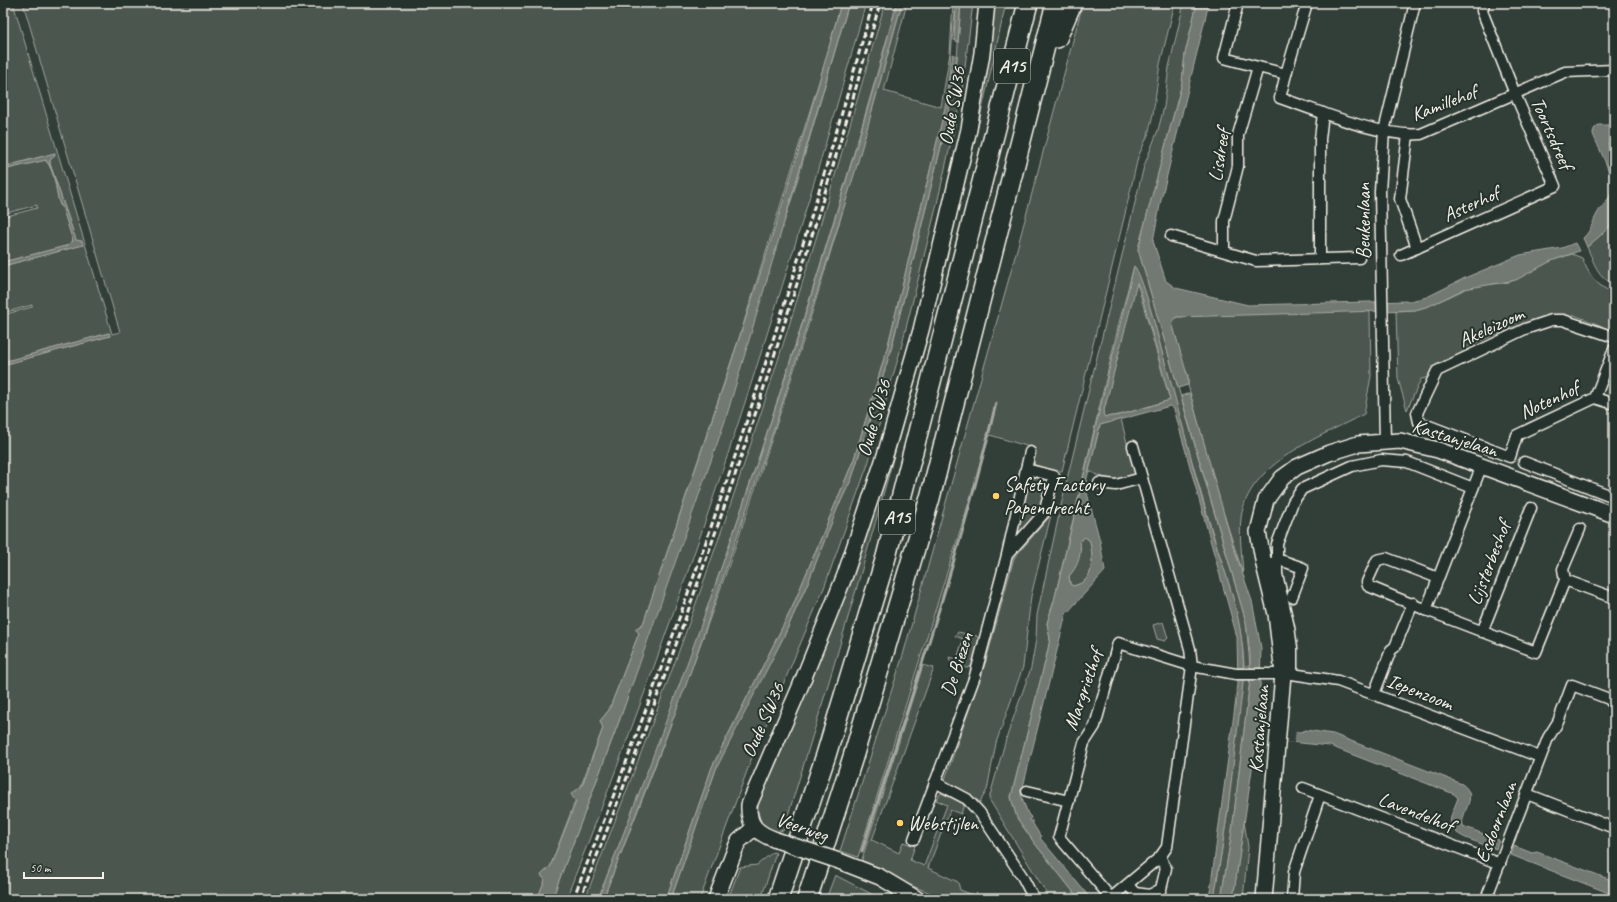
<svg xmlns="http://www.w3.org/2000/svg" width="1617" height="902" font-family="Caveat,sans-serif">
<rect width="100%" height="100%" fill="#323e38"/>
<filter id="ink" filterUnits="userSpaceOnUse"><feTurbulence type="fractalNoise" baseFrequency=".025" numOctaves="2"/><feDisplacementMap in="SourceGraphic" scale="8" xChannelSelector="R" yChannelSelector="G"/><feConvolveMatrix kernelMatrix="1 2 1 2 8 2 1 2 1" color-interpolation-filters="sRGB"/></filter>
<g filter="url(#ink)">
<g fill="#4c564f" stroke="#a0a49c">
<path d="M3 3H13L112 334 120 332 23 3H841L826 59 739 338 643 624 635 629 639 633 609 710 600 721 603 728 550 867 541 875 545 880 537 899H3V365L110 336 109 333 3 362V315L32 307V305L3 313V266L83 245 76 240 50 164V160L55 153 3 167Z"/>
<path d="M849 3H866C781 307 682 606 566 899H552L621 716 793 195Z"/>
<path d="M885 3H897C833 232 762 458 681 682 655 755 626 827 598 899H585C624 797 664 695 700 592 769 398 829 201 885 3Z"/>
<path d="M902 3H907L884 91 941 107 950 53 953 3H956L946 104 888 345 854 459 792 608 712 767 666 899H603C631 828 659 758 685 686 769 462 839 233 902 3Z"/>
<path d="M961 3H973L961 98 936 208 901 348 868 464 824 588 751 760 700 899H671L716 769 738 722 784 636 809 580 835 513 852 478 892 346 947 122 957 59Z"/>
<path d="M992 3H1006C945 283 869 558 783 831L780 830 778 835 762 825 758 812V805L767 776 772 772 783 748 840 603 870 518Z"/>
<path d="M1083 3H1175L1160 64 1153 114 1148 135 1138 157 1125 214 1062 471H1050L1035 465 1032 457 1033 448 990 435 858 857 840 851 903 655 1013 264Z"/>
<path d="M1184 3H1197L1185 54 1182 83 1138 249 1246 622 1250 666H1244C1242 614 1222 567 1208 517 1186 443 1167 369 1146 295L1134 266 1120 319 1054 601 1047 623 1050 639 1047 654 1011 797 1017 818 1033 841 1079 899H1050L989 799 1006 739 1031 668 1036 639 1037 615 1066 483 1144 166 1158 130 1164 107 1169 67Z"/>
<path d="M45 160C56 171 55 191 60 205L62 206 73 241 66 246 3 262V217L37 208V205L3 214V170Z"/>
<path d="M1614 222V284C1597 277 1594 262 1587 247L1602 234Z"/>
<path d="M1572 254 1582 258C1589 275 1596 286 1614 293V334L1604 330 1602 326 1574 315 1572 319 1519 328 1513 327 1464 348 1465 352 1439 364 1426 378 1421 379 1407 410 1398 379 1396 311 1415 310 1429 306 1470 287 1510 282 1551 261Z"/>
<path d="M1136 283H1137L1170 400 1120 415 1105 417 1103 414Z"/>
<path d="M1350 310 1370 312 1371 376 1364 414C1320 437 1248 463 1241 518 1239 535 1242 555 1243 573L1222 509 1188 385V375L1184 367 1172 323 1176 317Z"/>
<path d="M1121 419 1135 475C1114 482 1108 480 1089 471L1100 425Z"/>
<path d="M1040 477 1047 484C1047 505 1032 520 1019 534H1015L1025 485 1030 478Z"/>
<path d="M1051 515 1031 596 1023 667 996 743 987 790 980 802 960 789 944 782 986 661 1014 558Z"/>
<path d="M1085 537 1090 541C1093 559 1096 581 1073 586L1070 584 1069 576C1076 568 1081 551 1080 541Z"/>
<path d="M1163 622 1168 638 1165 641 1157 639 1153 625Z"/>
<path d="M958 632 977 636 979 640 973 665 968 668C961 668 950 666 949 657L957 659 963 639 955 636Z"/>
<path d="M923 665 934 668 872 840 899 853 903 842 915 846 910 860 924 866 947 805 936 800 941 793 964 804 961 814 950 810 928 868 958 882 960 890 984 899H946L863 867 862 859Z"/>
<path d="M1242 680H1250L1232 831 1221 899H1214L1227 816Z"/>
<path d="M1244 821 1248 847 1243 899H1233Z"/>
<path d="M773 852 776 853 761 899H728L740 867 757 865Z"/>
<path d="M835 875 881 899H826Z"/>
</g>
<g fill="#727972" stroke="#a6a9a1" fill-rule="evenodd">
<path d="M841 3H849L725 421 621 716 552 899H537L545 880 541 875 550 867 576 802 571 794 582 786 603 728 600 721 609 710 639 633 635 629 643 624C712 418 785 213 841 3Z"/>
<path d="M897 3H902L855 172 776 423 686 685 603 899H598C689 668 771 433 842 195 861 131 880 67 897 3Z"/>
<path d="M956 3H961L958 42 954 40Z"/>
<path d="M1197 3H1209L1161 200 1153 241 1166 281 1176 288 1248 305 1410 301 1427 297 1467 277 1520 255 1562 248 1575 243 1579 251 1551 261 1516 280 1464 289 1429 306 1415 310 1176 317 1172 323 1188 378V385L1178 388 1138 249 1182 83 1185 54Z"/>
<path d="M953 54 957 56V59L947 122 892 346 852 478 838 507 809 580 784 636 716 769 671 899H666L712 767 792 608 854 459 888 345 946 104Z"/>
<path d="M1598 125H1614V139L1608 143 1609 147H1614V222L1602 234 1587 247 1583 238C1591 231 1592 223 1597 214 1600 207 1607 203 1610 196 1617 180 1599 150 1593 134L1594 129Z"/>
<path d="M55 153V156L50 160V164L76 240 82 241 83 245 3 266V262L66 246 73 241 62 206 60 205C55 191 56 171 46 160L3 170V167Z"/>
<path d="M1134 266C1141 271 1158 335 1161 348 1178 404 1191 461 1207 517 1225 575 1247 621 1243 684L1227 816 1214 899H1209L1238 684 1237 637 1174 409 1170 406 1100 425 1086 482 1087 493 1100 541 1105 571 1066 614 1021 795 1028 814 1031 817 1030 821H1033V824L1041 837 1040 838 1091 899H1079L1033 841 1017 818 1011 797 1047 654 1050 639 1047 623 1054 601ZM1137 283 1140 289 1170 400 1120 415 1105 417 1103 414ZM1085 537 1090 541C1093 559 1096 581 1073 586L1070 584 1069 576C1078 567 1082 553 1080 541Z"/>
<path d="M109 333 110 336 3 365V362Z"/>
<path d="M1190 393 1233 546 1252 601 1261 648 1259 727 1262 729 1300 732 1306 730 1333 734 1462 784C1480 797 1460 811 1463 826L1499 840 1496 849 1491 847 1487 848V846C1474 840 1446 836 1451 816 1453 810 1456 804 1458 798L1454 794 1330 746 1260 739 1256 742 1233 899H1221L1232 831 1250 680V654L1246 622 1181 396Z"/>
<path d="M1514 846 1532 853 1537 852 1614 881V895L1511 855Z"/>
</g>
<path fill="#323e38" d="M1263 727 1296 730 1294 743 1262 740Z"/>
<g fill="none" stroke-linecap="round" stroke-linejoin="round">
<path stroke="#a6a9a1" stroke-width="3" d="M862 851C909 703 960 555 996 403"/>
<g stroke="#f4f1e8" stroke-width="13">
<g id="street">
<path d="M1258 67 1286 74 1280 98C1319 111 1382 138 1421 134L1565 72 1614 70"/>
<path d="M1286 74 1307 3"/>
<path d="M1408 135 1400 199 1417 248"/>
<path d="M1171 236 1256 261 1359 258"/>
<path d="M1224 251V221L1238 166V135L1258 67 1224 58 1238 3"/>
<path d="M1401 255 1555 186 1515 94 1482 11 1484 3"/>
<path d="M1320 259V139L1323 113"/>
<path d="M1614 337 1563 320H1552L1525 329 1437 371 1417 413 1419 422 1510 457 1517 435 1595 398 1614 404"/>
<path d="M1595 398 1614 349"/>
<path d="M1385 442 1380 191 1384 131 1415 3"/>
<path d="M1133 446 1190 649 1192 666 1236 674H1292L1338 681 1540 757"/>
<path d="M1524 462 1614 497"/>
<path d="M1482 465 1426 610 1536 652 1565 580 1563 569 1580 529"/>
<path d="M1026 469 1030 452"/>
<path d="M1099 483 1116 485 1142 478"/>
<path d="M1271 563 1283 561 1303 568 1292 597"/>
<path d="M1565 580 1614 598"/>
<path d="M1426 610 1368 586 1367 582 1377 560 1386 558 1438 578"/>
<path d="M1482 632 1531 508"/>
<path d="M1118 643 1192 666 1167 847 1160 857 1111 898 1059 837 1084 743 1095 726Z"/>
<path d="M1292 674V648L1289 627 1277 574V544L1293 502 1302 489 1352 466 1381 460 1407 462 1473 488"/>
<path d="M1374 694 1391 650 1395 647 1413 603"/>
<path d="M935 782 967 799 980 813 1022 876 1034 899"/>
<path d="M1303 788 1500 864"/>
<path d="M1027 791 1069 801"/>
<path d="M1527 794 1614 828"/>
<path d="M914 839 975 676 1007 555 1026 469 1054 476 1044 513 1007 555"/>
<path d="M1128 885 1135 893 1150 895 1161 889 1166 868 1160 857"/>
<path d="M1292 899 1294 872 1320 795"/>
<path d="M1486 899 1548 738 1558 722 1572 685 1609 699 1614 705"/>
</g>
</g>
<g stroke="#f4f1e8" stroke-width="18">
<g id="secondary">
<path d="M776 840C757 833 748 826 749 805L800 687 845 575 886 452 921 330 969 129 982 53 987 3"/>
<path d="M839 861 880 877 917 899"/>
<path d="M716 899 736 847 739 841 754 828"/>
<path d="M1264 899 1283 674 1276 614 1264 565 1258 532 1266 500 1282 478 1297 467 1329 453 1358 444 1400 441 1438 450 1614 515"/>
</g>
</g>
<g stroke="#f4f1e8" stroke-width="22">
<g id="highway">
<path d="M1057 38 1072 3"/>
<path d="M778 899 826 755 886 557 1028 3"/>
<path d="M807 899 853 757 930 498 1056 3"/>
</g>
</g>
<use href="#street" stroke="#26332d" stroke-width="10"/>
<use href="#secondary" stroke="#26332d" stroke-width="15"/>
<use href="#highway" stroke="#26332d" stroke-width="19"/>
<g stroke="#f4f1e8" stroke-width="3" stroke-dasharray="6 3" stroke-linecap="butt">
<path d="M573 899C690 606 789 307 873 3"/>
<path d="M580 899C696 606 795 307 880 3"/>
</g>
<g stroke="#f4f1e8" stroke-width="18" stroke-linecap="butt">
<path id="secondary-bridge" d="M776 840 839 861"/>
</g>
<use href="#secondary-bridge" stroke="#26332d" stroke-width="15"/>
</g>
</g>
<g fill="#ffd166" stroke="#26332d" stroke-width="1.5">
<circle cx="996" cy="496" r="4"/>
<circle cx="900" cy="823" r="4"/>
</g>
<g text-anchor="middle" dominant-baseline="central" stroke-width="4" stroke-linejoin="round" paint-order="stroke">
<g fill="#26332d" stroke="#b6b8b0" stroke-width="1">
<rect x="994" y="49" width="36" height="34" rx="3"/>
<rect x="879" y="500" width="36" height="34" rx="3"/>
</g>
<g font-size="19" font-weight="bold" fill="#f4f1e8">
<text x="1012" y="66">A15</text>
<text x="897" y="517">A15</text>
</g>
<g font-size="20" fill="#f4f1e8" stroke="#26332d">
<text transform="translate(1444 103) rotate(-21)">Kamillehof</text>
<text transform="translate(952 106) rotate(-80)">Oude SW36</text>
<text transform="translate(1552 133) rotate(66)">Toortsdreef</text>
<text transform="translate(1219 155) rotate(-81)">Lisdreef</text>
<text transform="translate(1471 204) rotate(-24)">Asterhof</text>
<text transform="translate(1363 221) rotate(-90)">Beukenlaan</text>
<text transform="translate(1491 327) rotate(-25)">Akeleizoom</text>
<text transform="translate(1549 400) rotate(-25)">Notenhof</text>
<text transform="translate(874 418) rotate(-74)">Oude SW36</text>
<text transform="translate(1455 438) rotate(17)">Kastanjelaan</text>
<text transform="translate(1489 563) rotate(-69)">Lijsterbeshof</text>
<text transform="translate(957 664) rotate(-72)">De Biezen</text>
<text transform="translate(1083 690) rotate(-71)">Margriethof</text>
<text transform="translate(1420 692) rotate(21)">Iepenzoom</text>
<text transform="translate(763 720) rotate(-66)">Oude SW36</text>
<text transform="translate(1259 729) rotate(-85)">Kastanjelaan</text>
<text transform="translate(1416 812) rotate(21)">Lavendelhof</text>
<text transform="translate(1496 822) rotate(-69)">Esdoornlaan</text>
<text transform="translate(802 827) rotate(19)">Veerweg</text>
</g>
<g font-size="20" fill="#f4f1e8" stroke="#26332d" text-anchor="start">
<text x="1004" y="484">Safety Factory<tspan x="1004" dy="23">Papendrecht</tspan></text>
<text x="908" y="823">Webstijlen</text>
</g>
</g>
<rect width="1617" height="902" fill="none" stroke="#26332d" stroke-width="16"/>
<rect x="8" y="8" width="1601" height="886" fill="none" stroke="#f4f1e8" stroke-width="1.5" filter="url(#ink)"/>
<path d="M24 872v6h79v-6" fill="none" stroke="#f4f1e8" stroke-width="2"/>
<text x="30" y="872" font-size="12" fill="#f4f1e8" stroke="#26332d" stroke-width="3" paint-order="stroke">50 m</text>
</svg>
